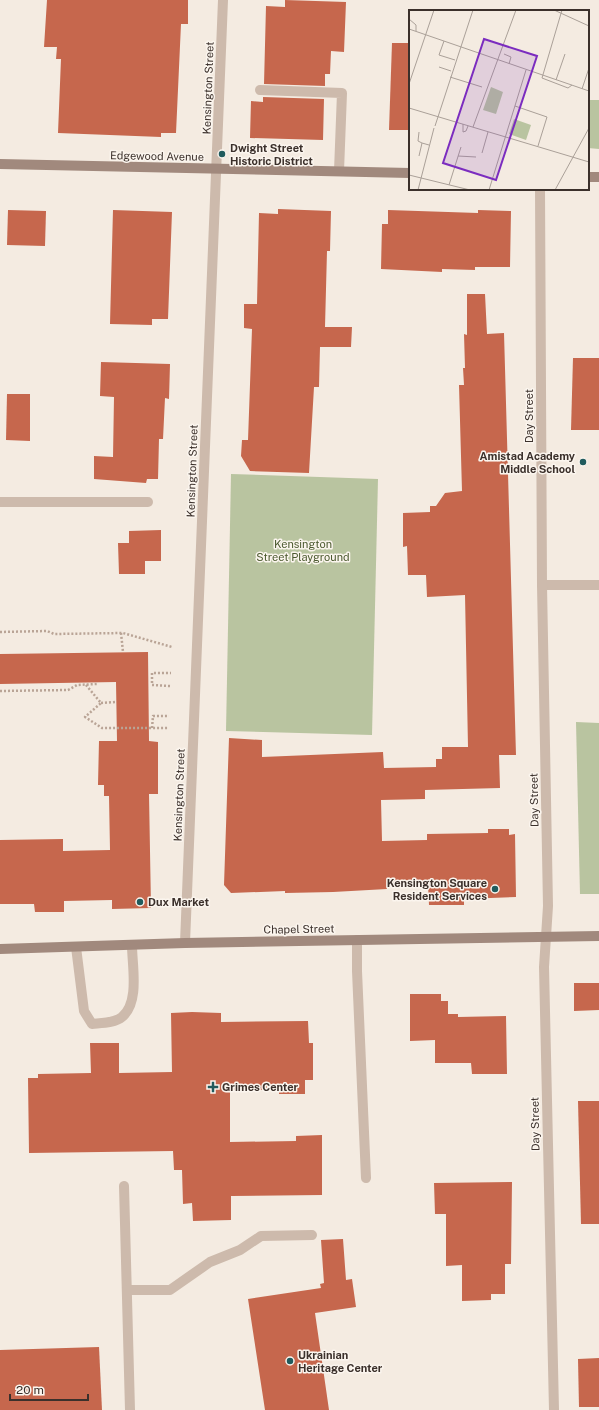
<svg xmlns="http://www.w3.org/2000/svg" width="599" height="1410" font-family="'Public Sans',sans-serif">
<rect width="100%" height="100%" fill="#f4ebe1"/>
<g fill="#b9c4a0">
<path d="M588 100H599V149L588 148Z"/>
<path d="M231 474 378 479 372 735 226 731Z"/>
<path d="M576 722 599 723V894H580Z"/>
</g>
<g fill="#c6674d">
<path d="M47 0H188V24H181L176 133H161V137L58 133 61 59H56L57 47H44Z"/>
<path d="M285 0 346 2 344 52 331 51 330 74H325V86L264 84 266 6 285 7Z"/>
<path d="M392 43H410V130H389Z"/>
<path d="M263 97 324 99 323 140 250 138 251 101 263 102Z"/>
<path d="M278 209 331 211 330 251H327L325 327H352L351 347H320L319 387H314L309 473 250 471 241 456 242 440H248L252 329 244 328V304H257L259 213 278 214Z"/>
<path d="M8 210 46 211 45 246 7 245Z"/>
<path d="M113 210 172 212 168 319H152V325L110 324Z"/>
<path d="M388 210 478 213V210L511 211 510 267H475V270L442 269V272L381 269 382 224H388Z"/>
<path d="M467 294H485L487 334 504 333 516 755H499L500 788 425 790V799L381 800 382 841 427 840V834L488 833V829H509V835L515 834 516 897 464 899V905H429L428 884 387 886V889L333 892 285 893V891L231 893 224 885 229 738 262 740V757L383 752 384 768 436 767V759H442V747H468L465 595 427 597 426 575H408L407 546 403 547V513L430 512V506H436L445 493 462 491 459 385H464L463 368H465L464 334 467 335Z"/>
<path d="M573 358H599V430H571Z"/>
<path d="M101 362 170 364 169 399 165 398 163 439H159L158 479H147L146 483 94 479V456L113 457 114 397 100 396Z"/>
<path d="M7 394H30V441L6 440Z"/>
<path d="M161 530V561H145V574H119L118 543H129V531Z"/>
<path d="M148 652 149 741 158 742V794H149L151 908 112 909V900L64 901V912H35L34 904H0V840L63 839V851L110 850 109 796H104V785H98L99 741H117L116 682 0 684V654Z"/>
<path d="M574 983H599V1010L574 1011Z"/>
<path d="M410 994H441V1001H448V1014H458V1017L506 1016 507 1074H472L471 1063H435V1040L410 1041Z"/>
<path d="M192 1012 221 1013V1022L308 1021 309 1043H313V1080H305V1094H279V1090H230V1142L296 1141V1136L322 1135V1195L231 1196V1220L193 1221 192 1203 183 1204 182 1170H174L173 1151 29 1153 28 1078H38V1074L91 1073 90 1043H119V1073L172 1072 171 1013Z"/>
<path d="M578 1101H599V1224H581Z"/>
<path d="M512 1182 511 1264H505V1294H491V1300L462 1301V1265L446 1266V1214H435L434 1183Z"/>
<path d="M343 1239 346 1280 352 1279 356 1307 315 1313 329 1410H265L248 1299 321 1288 320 1284 324 1283 321 1240Z"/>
<path d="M99 1347 102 1410H0V1350Z"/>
<path d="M599 1358V1407H579L578 1359Z"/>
</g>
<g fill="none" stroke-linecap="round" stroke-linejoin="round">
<g stroke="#b9a496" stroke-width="2.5" stroke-dasharray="2 2" stroke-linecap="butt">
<path d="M0 632 47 631 54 634 123 633 172 647"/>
<path d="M121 633 123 652"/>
<path d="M86 685 101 703 85 717 102 728H169"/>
<path d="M170 686 152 685V673H171"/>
<path d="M0 691 68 690 77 685 97 684"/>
<path d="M101 703 116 702"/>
<path d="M152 728 153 716H169"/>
</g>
<g stroke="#cdbaac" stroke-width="10">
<path d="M260 90 342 93 339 171"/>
<path d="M0 502H148"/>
<path d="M542 585H599"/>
<path d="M357 940V971L366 1178"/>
<path d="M76 947 84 1011 92 1024C102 1023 115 1023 122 1017 140 1002 132 966 132 945"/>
<path d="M124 1186 130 1410"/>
<path d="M127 1290H170L210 1262 240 1250 261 1236 312 1235"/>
</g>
<g stroke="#cdbaac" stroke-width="10">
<path d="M540 189 542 585 548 906 544 967 554 1410"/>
<path d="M185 943 223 0"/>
</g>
<g stroke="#a1897d" stroke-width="10">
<path d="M0 164 410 173"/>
<path d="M588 177H599"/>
<path d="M0 949 185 943 599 936"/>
</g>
</g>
<g fill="#205b5d" stroke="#fbf5ee" stroke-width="1.5">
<circle cx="222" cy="154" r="4"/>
<circle cx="583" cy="462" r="4"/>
<circle cx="495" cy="889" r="4"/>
<circle cx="140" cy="902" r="4"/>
<path d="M211 1081h4v4h4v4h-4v4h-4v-4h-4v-4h4z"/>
<circle cx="290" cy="1361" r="4"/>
</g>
<g text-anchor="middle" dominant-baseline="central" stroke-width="3" stroke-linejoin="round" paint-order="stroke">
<g font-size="11" fill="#3b302b" stroke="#fbf5ee">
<text transform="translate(208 88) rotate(-88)">Kensington Street</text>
<text transform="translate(157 156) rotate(1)">Edgewood Avenue</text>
<text transform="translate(529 416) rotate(-90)">Day Street</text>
<text transform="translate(192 471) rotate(-88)">Kensington Street</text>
<text transform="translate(179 795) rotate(-88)">Kensington Street</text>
<text transform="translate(534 800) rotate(-91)">Day Street</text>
<text transform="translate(299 929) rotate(-1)">Chapel Street</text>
<text transform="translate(535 1124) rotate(-91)">Day Street</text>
</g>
<g font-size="11" font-weight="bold" fill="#3b302b" stroke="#fbf5ee" text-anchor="start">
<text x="230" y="148">Dwight Street<tspan x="230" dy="13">Historic District</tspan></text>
<text x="575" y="456" text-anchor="end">Amistad Academy<tspan x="575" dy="13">Middle School</tspan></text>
<text x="487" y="883" text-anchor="end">Kensington Square<tspan x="487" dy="13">Resident Services</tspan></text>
<text x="148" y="902">Dux Market</text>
<text x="222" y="1087">Grimes Center</text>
<text x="298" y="1355">Ukrainian<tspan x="298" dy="13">Heritage Center</tspan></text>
</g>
<g font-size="11" fill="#4b592f" stroke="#fbf5ee">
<text x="303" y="544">Kensington<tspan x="303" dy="13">Street Playground</tspan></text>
</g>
</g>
<g transform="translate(409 10)">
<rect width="180" height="180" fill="#f4ebe1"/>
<path d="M82 77 94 82 87 104 74 100ZM105 109 122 115 117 130 100 124Z" fill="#b9c4a0"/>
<path fill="none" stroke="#aaa098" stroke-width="1" d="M145 0 180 16M153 0 133 68 159 78 163 75M0 9 7 15V21M0 19 180 81M35 31 30 45 46 50M95 44 102 47 100 54M30 57 42 61M41 67 73 77M147 70 156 44M0 74 25 0M173 79 180 58M106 96 138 107 129 136M0 98 180 152M54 114V122L57 121 59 116M26 116 64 0M64 117 107 0M10 122 9 131 13 133M73 143 79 122M10 146 13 133 20 135M49 146 67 147M0 165 61 180M40 175 52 137M9 180 25 118M80 180 117 60M146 180 180 118"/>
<path fill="#7b2cbf" fill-opacity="0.15" stroke="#7b2cbf" stroke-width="2" d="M75 29 128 46 87 170 34 153Z"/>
<rect width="180" height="180" fill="none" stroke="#3b302b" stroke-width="2"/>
</g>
<path d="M10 1394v6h78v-6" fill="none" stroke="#3b302b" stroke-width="2"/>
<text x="16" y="1394" font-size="12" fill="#3b302b" stroke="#fbf5ee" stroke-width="3" paint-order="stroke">20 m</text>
</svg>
